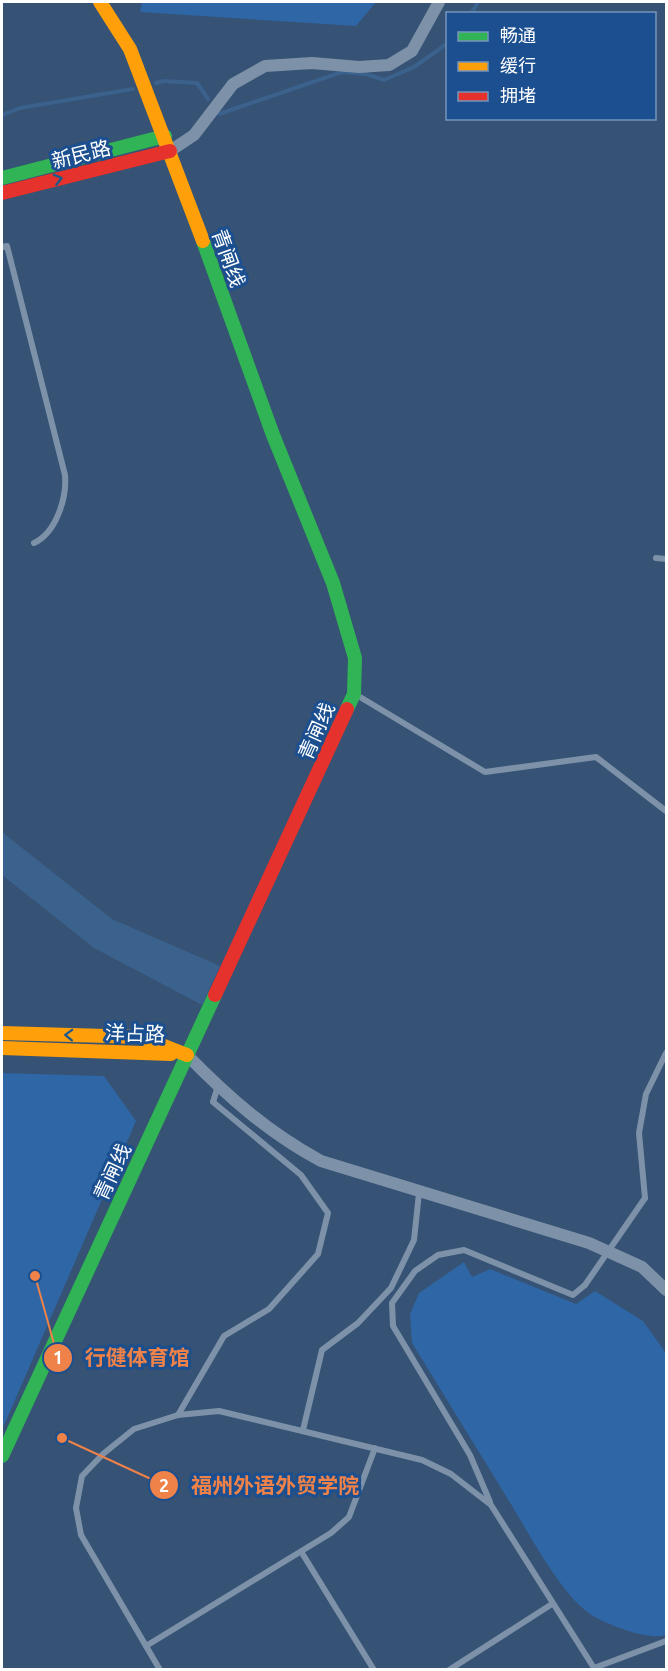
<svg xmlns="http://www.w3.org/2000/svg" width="668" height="1671" font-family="Ubuntu,'Noto Sans SC',sans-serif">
<rect width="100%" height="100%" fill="#365274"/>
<g fill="#2f66a5">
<path d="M142 2H376L356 26 140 12Z"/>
<path d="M2 1073 104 1076 136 1121 2 1430Z"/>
<path d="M464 1262 472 1277 490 1269 576 1304 595 1291 643 1321 666 1353V1635C650 1641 608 1625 593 1616 563 1598 531 1537 512 1506 479 1452 445 1397 412 1343L410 1314 419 1293Z"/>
</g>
<path fill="#3b618d" d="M2 832 112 919 220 966 202 1005 94 948 2 875Z"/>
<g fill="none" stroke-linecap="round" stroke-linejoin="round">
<g stroke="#3b618d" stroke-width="4">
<path d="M471 14 478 2"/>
<path d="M156 83 164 81 197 83 208 99"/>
<path d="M219 114 342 72 366 74 384 80 414 67 448 43"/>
<path d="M2 115 20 108 133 89"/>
</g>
<g stroke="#7d92a8" stroke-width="6">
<path d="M2 247 7 246 65 475C67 498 56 533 34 543"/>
<path d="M656 558 666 559"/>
<path d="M355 694 485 772 596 757 666 811"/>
<path d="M645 1198 639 1133 646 1094 666 1053"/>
<path d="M178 1415 224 1336 269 1309 318 1254 328 1213 301 1175 213 1102 218 1086"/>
<path d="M303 1430 322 1350 358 1323 391 1288 414 1240 419 1193"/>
<path d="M375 1448 349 1517 331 1533 146 1646 81 1535 76 1508 82 1476 103 1454 134 1429 178 1415 219 1411 422 1460 451 1474 491 1505 594 1668 592 1670"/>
<path d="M490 1502 470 1455 393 1326 392 1303 415 1271 438 1255 464 1250 573 1295 585 1285"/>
<path d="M302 1553 374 1670"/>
<path d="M146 1646 160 1670"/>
<path d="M594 1668 666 1641"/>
<path d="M449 1670 552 1604"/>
</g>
<g stroke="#7d92a8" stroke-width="12">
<path d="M170 151 194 135 233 84 265 66 312 63 359 67 389 65 412 51 439 2"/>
<path d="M187 1055C228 1097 269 1133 321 1161L589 1243 642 1267 666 1290"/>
</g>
<g stroke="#30b455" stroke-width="14">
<path d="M2 178 165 136"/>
<path d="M203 241 273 435 333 583 355 658 354 694 347 709"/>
<path d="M2 1456 215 995"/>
</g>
<g stroke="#ff9f0a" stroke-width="14">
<path d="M100 2 130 49 203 241"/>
<path d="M2 1033 141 1037 187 1055"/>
<path d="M2 1048 171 1054"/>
</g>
<g stroke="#e5322d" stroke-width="14">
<path d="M2 193 170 151"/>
<path d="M215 995 347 709"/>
</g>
<path stroke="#7d92a8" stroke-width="6" d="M585 1285 645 1198"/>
</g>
<defs><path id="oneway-chevron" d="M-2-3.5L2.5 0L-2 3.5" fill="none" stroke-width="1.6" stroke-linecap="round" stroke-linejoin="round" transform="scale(1.5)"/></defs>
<g stroke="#1d5989">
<use href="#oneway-chevron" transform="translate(58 179) rotate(-14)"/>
<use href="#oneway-chevron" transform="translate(69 1035) rotate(-178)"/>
</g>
<g text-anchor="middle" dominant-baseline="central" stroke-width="6" stroke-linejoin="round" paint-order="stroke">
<g font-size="20" fill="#fff" stroke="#1b4f8f">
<text transform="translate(81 154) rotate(-14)">新民路</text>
<text transform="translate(229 258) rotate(70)">青闸线</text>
<text transform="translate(316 731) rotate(-66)">青闸线</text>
<text transform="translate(135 1033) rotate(2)">洋占路</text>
<text transform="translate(112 1172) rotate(-65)">青闸线</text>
</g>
</g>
<path fill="none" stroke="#ee8249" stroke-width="2" d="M35 1276L58 1358M62 1438L164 1485"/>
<g fill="#ee8249" stroke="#1b4f8f" stroke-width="2">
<circle cx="35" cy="1276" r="6"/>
<circle cx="62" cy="1438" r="6"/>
<circle cx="58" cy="1358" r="15"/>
<circle cx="164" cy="1485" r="15"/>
</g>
<g font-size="18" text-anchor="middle" font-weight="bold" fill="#fff">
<text x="58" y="1364">1</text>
<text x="164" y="1492">2</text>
</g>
<g font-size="21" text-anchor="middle" font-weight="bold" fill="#ee8249" stroke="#1b4f8f" stroke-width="6" stroke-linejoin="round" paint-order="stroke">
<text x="137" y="1365">行健体育馆</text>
<text x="275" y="1493">福州外语外贸学院</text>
</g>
<rect width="668" height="1671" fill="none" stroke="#ffffff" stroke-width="6"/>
<rect x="446" y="12" width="210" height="108" fill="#1b4f8f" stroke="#7695bc" stroke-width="1.5"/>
<rect x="458" y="32" width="30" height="9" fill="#30b455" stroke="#7695bc" stroke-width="1.5"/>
<text x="500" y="42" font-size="18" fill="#ffffff">畅通</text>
<rect x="458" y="62" width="30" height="9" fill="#ff9f0a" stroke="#7695bc" stroke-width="1.5"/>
<text x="500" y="72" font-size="18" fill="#ffffff">缓行</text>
<rect x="458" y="92" width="30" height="9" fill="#e5322d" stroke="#7695bc" stroke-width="1.5"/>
<text x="500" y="102" font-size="18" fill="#ffffff">拥堵</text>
</svg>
